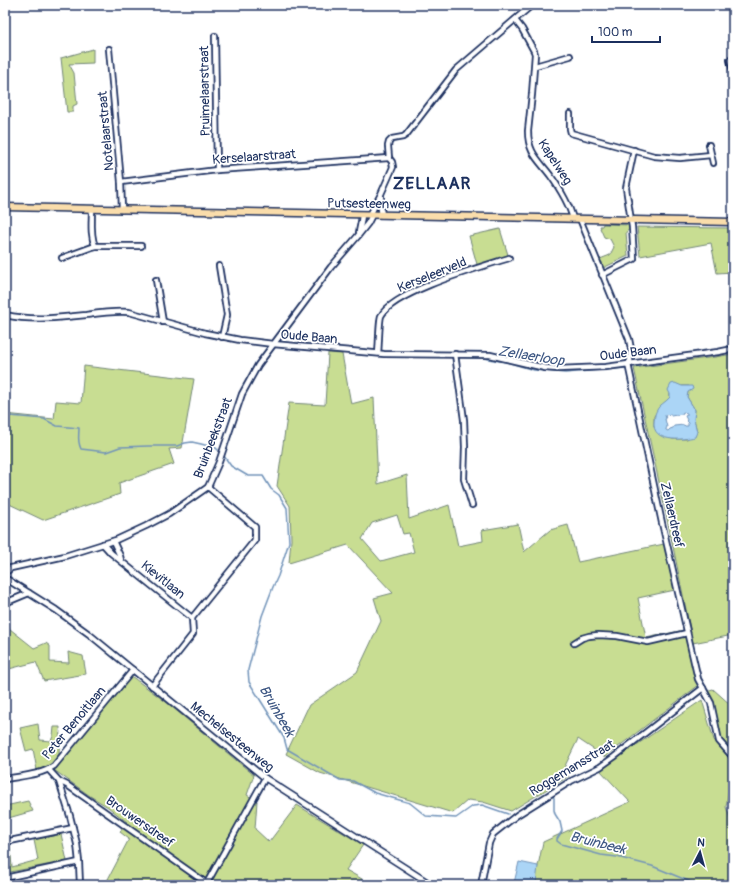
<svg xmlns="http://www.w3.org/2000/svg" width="738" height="890" font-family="Pangolin,sans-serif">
<rect width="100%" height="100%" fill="#fff"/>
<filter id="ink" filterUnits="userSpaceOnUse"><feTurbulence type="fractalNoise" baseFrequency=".025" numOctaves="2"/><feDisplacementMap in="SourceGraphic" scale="8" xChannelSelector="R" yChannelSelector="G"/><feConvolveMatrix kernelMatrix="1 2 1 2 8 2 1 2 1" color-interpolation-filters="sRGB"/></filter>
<g filter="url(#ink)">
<g fill="#c8dd92" stroke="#728678" fill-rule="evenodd">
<path d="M93 49V63L69 64 74 73 77 104 73 106V112H67L61 58Z"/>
<path d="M603 224 630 225V229L626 232 628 256 603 268 602 262H601L600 259 610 255 614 247 610 239 604 237 600 228H601L600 226H602Z"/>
<path d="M637 227 733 228V272L717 273 711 243 640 256Z"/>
<path d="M500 229 509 258 478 268 469 236Z"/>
<path d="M328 353 342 354 351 404 374 398 378 484 407 475 409 519 449 505 458 546 483 541 482 530 518 524 524 552 550 530 568 525 578 562 664 544 675 590 638 598 646 638 684 630 699 685 605 757 578 739 563 770 569 776 511 811 483 802 468 800 453 813 320 773 286 754 309 705 357 672 381 621 374 598 393 593 348 545 289 563 291 540 290 506 277 486 289 403 325 405ZM397 515 403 534 409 533 414 552 381 561 362 539 372 523Z"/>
<path d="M733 354V635L693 643 671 537 634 368 715 357ZM682 386H689L687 397 695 410 694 419 697 432 687 439H672L654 426V416L663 404 670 397V394Z"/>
<path d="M84 366 194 379 182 448 169 449 174 464 119 483 120 494 43 520 5 502V414L54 419 56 401 81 403Z"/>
<path d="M5 625 34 648 46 643 50 646V662L69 663 68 652 83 656 86 674 44 681 36 662 5 670Z"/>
<path d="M131 676 166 702 254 775 247 795 257 801 255 829 269 842 297 805 363 845 346 870 362 879 357 885H119V879L107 881 129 839 120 832 127 822 108 807 90 796 54 770Z"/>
<path d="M713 689 732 706H733V753L723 742 706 691Z"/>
<path d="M702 700 714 740 733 763V779L730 782 726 807 733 826V885H534L543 842 630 802 600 770Z"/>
<path d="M38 724 40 740 51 741 53 736 54 727H60L59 754 49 767 36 770H37L33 749 26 751 20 728Z"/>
<path d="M28 801 33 811 5 819V806Z"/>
<path d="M5 829 6 834 9 835 12 867 38 860 34 840 61 834 67 861 5 873Z"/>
</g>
<g fill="#abd5f6" stroke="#7193b9" fill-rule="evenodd">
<path d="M675 383 682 386H692L693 389 688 392 687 397 695 410 694 419 697 432 695 437C682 440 652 443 654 422 655 418 654 415 657 410 659 405 666 402 670 397V394L668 390 671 384ZM683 412 687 413V415L685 416 687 420 686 421 688 423V426H685L684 425 674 426 673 428 670 429 668 431 666 430V429L667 427 665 419H666L665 415 671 414V416L682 414Z"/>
<path d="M519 862 538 866 536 883C530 887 521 885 514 883Z"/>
</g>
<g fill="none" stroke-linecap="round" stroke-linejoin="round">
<g stroke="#7193b9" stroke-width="1.5">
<path d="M468 357H478L510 363 534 370 565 373 625 368"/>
<path d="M632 367 733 352"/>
<path d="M5 419 10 416 44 419 57 426 79 428C79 436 77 441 81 449L106 452 120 447 148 446H177L185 443 192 442 201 444 216 448 218 450"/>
<path d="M224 456 231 466 248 476H263L271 489 279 495 287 508 289 542 278 576 273 587 262 616 248 670 249 682 284 738 287 749 340 780 353 781 375 793 410 803 426 816 456 818 473 806 482 805 508 814"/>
<path d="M517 817H518L553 796 554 798V810L555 814 560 822 562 831 557 839V841L561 844 601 855 617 857 652 866 691 882 696 885"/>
</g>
<g stroke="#1b2f5e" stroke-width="8">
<g id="minor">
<path d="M515 20 522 29 534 51 535 54 532 94 528 131C528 153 538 159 550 175 560 189 569 203 573 219"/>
<path d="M215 36 217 170"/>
<path d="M109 49 121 182 122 210"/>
<path d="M730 60 733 71"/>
<path d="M535 66 570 56"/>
<path d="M570 114V129L571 133 654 156 680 158 711 155"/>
<path d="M709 145 713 163"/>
<path d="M121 182 217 170 389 158"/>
<path d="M381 197 380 203 382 215"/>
<path d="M92 209C92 221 90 235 95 246"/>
<path d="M370 215 381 194 393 167 392 162 389 158 388 146 389 142 392 139 403 137 406 135 456 70 532 5"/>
<path d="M580 219 629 339 631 349 630 361 628 364 662 523 698 679 711 703 719 741 733 757"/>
<path d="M359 232 361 222 362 215"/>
<path d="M62 258 95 246H141"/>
<path d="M219 266 227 315 222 337"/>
<path d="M602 275 634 259 632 227 626 188 634 150"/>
<path d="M156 280 163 322"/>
<path d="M5 315C32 321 59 318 86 315 100 313 115 311 129 312L205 333 240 340 273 344 384 354 490 355 545 368 558 369 606 367 718 352 733 349"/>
<path d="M378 353C379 345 379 322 381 316 394 291 481 267 509 258"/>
<path d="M455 354 464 420 465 447 464 479 472 505"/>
<path d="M113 541 120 556 121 560"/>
<path d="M103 544 111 553 192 618"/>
<path d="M5 573 11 568 65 556 116 540 146 526 169 514 208 487 219 462 242 394 258 365 331 267 357 237 368 223 372 215"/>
<path d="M5 578 56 610 89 634 265 778 432 885"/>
<path d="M5 603 29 593"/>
<path d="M574 643 582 638 589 636 598 635 617 636 648 642 687 633"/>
<path d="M152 686 193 634 192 618 255 540V527L208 487"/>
<path d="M49 770 59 781 70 816 77 844 79 862 80 885"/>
<path d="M5 779C21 776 41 775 54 766L133 670"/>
<path d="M59 781 67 785 209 885"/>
<path d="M10 841 73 828"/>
<path d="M5 878 79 862"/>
<path d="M207 883 265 778"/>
<path d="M481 885 489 843 493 834 517 815 571 781 600 767 614 757 703 688"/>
</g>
</g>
<g stroke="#1b2f5e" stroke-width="9">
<path id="major" d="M5 207 733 222"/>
</g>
<use href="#minor" stroke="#fff" stroke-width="4.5"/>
<use href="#major" stroke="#faddab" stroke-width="6"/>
</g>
</g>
<g text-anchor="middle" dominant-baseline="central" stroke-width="3.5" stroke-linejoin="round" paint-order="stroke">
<g font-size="13" fill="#1b2f5e" stroke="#fff">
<text transform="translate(205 91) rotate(-91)">Pruimelaarstraat</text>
<text transform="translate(106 131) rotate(-95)">Notelaarstraat</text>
<text transform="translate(254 157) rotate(-4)">Kerselaarstraat</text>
<text transform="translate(555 162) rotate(57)">Kapelweg</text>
<text transform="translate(369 204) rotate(1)">Putsesteenweg</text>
<text transform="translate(432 275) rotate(-22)">Kerseleerveld</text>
<text transform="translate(309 337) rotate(5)">Oude Baan</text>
<text transform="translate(628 353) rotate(-7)">Oude Baan</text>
<text transform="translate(213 438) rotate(-69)">Bruinbeekstraat</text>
<text transform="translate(672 515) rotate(77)">Zellaerdreef</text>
<text transform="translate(163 580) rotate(39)">Kievitlaan</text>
<text transform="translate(74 723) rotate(-50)">Peter Benoitlaan</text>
<text transform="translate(232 737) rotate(39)">Mechelsesteenweg</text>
<text transform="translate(572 768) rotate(-31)">Roggemansstraat</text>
<text transform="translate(140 822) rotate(35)">Brouwersdreef</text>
</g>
<g font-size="14" font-style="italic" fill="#3f5884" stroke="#fff">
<text transform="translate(531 356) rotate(9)">Zellaerloop</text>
<text transform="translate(277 711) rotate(60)">Bruinbeek</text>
<text transform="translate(598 843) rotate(14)">Bruinbeek</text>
</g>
<g font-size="17" font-weight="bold" letter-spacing="1" fill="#1b2f5e" stroke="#fff">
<text x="432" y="183">ZELLAAR</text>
</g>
</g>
<rect width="738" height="890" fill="none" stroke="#fff" stroke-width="20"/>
<rect x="10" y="10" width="718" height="870" fill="none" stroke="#1b2f5e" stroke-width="1.5" filter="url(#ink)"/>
<g transform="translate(700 852) rotate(6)" stroke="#ffffff" stroke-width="3" paint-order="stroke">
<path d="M0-3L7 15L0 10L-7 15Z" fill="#1b2f5e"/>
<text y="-6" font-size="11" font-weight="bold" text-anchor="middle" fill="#1b2f5e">N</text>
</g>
<path d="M592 36v6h68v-6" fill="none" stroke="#1b2f5e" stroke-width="2"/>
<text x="598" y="36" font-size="12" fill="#1b2f5e" stroke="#ffffff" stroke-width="3" paint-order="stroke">100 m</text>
</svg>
